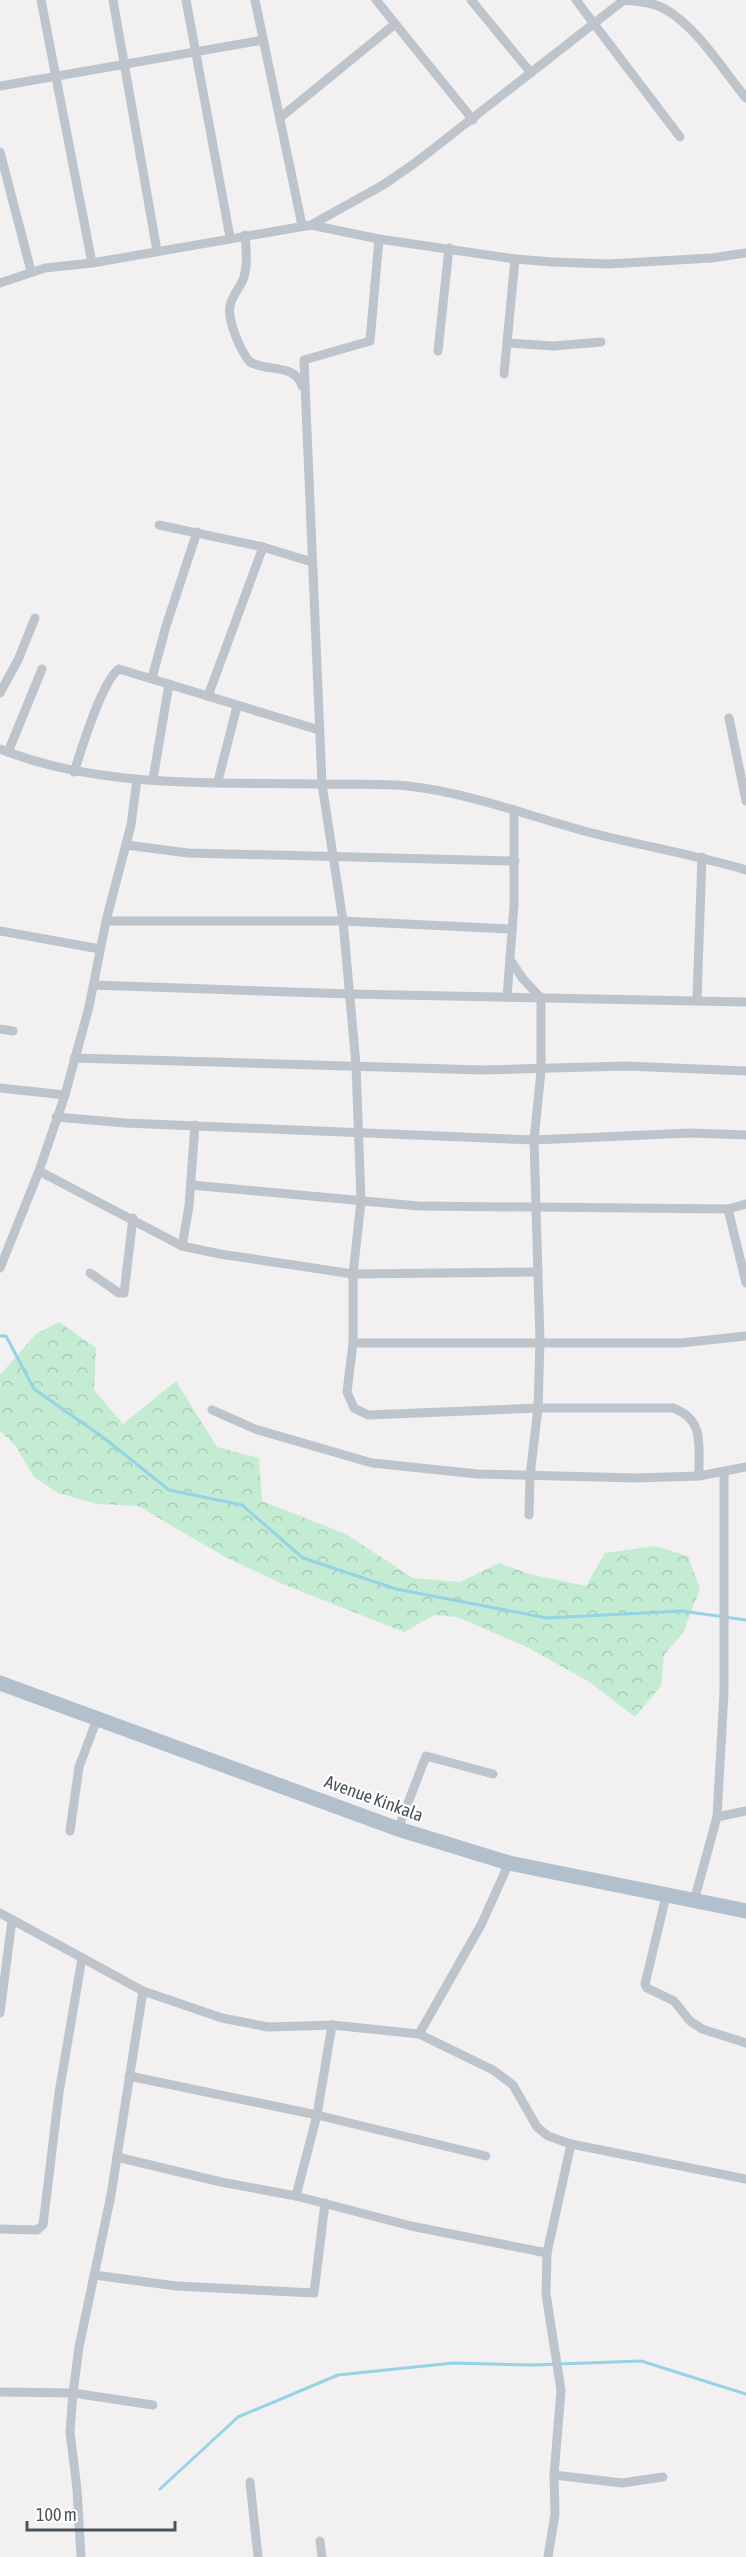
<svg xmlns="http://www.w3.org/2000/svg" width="746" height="2557" font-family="'Asap Condensed',sans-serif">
<defs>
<pattern id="forest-crowns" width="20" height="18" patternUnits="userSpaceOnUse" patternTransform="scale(1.5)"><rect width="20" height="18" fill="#c3ecd3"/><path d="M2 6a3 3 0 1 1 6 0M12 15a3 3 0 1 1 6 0" fill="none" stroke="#a9ccb8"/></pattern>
</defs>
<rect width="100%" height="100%" fill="#f2f0f0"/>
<path fill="url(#forest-crowns)" d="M59 1322 96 1348 94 1390 123 1424 176 1381 217 1447 259 1458 262 1501 346 1534 413 1578 460 1582 499 1563 529 1574 586 1586 605 1553 655 1546 688 1556 700 1589 683 1633 664 1655 661 1686 635 1717 591 1683 527 1647 457 1617 434 1615 404 1632 285 1585 227 1558 138 1506 97 1504 58 1493 34 1477 15 1445 0 1431V1375L36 1334Z"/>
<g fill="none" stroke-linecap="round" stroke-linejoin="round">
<g stroke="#94d4e5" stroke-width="3">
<path d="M0 1336H6L34 1389 104 1438 169 1490 242 1505 303 1558 396 1589 547 1618 682 1611 746 1620"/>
<path d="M160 2489 238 2417 338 2375 453 2363 532 2365 641 2361 746 2394"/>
</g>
<g stroke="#bdc4cc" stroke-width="9">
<path d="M41 0 92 263"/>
<path d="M113 0 157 251"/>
<path d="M186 0 230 237"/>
<path d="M255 0 302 225"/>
<path d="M376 0 473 120"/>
<path d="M471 0 531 73"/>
<path d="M576 0 680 137"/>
<path d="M624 0C638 2 653 2 665 9 698 28 722 69 746 98"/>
<path d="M0 86 263 40"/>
<path d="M281 117 395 24"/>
<path d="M0 152 31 271"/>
<path d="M311 225 379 239 515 259 553 262 608 264 711 258 746 253"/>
<path d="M245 235C246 249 248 263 244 277 241 287 232 295 230 306 227 320 241 352 250 362 267 372 295 363 302 386"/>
<path d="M379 239 370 341 304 360 322 784 343 921 356 1065 361 1201 353 1274V1343L347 1392 354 1408 368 1415 538 1408H673C706 1420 698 1447 699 1476"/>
<path d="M0 283 45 268 92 263 311 225 383 185 415 163 624 0"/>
<path d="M507 343 553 346 601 342"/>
<path d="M438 351 449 248"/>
<path d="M504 374 515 259"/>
<path d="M159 525 263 547 312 562"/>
<path d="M152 678 166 626 197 532"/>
<path d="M0 693 18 660 35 618"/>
<path d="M208 696 263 547"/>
<path d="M729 718 746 801"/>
<path d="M0 749C99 789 216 782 322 784 351 785 379 783 408 786 471 793 531 817 592 833 643 846 695 855 746 870"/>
<path d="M8 752 42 669"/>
<path d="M74 772C81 751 102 680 119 669L319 730"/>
<path d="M153 779 169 684"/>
<path d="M218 781 237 706"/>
<path d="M126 845 188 853 515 861"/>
<path d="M106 921H343L512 929"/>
<path d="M0 931 100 949"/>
<path d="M511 961 523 979 541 998V1071L534 1140 540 1342 538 1408 530 1476 529 1515"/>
<path d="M94 985 349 994 746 1002"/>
<path d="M507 997 514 905V810"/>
<path d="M697 999 702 857"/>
<path d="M0 1029 13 1031"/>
<path d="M74 1058 483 1070 626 1066 746 1071"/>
<path d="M0 1088 65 1095"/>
<path d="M56 1117 126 1123 534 1140 690 1133 746 1135"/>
<path d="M39 1171 182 1246 220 1254 353 1274 538 1272"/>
<path d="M191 1185 418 1206 728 1209 746 1204"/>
<path d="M728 1209 746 1283"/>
<path d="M182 1246 189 1206 195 1125"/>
<path d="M0 1268 39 1171 65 1095 89 1007 106 921 131 825 137 779"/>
<path d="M90 1273 119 1293H124L133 1218"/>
<path d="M353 1343H681L746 1336"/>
<path d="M212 1410 255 1429 372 1463 478 1474 636 1478 699 1476 746 1467"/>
<path d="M717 1817 746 1811"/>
<path d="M398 1829 426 1756 493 1774"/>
<path d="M70 1831 79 1767 97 1719"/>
<path d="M666 1896 645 1984 647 1988 674 2001 690 2021 702 2029 746 2043"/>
<path d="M694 1901 717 1817 724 1693V1473"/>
<path d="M0 1913 143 1991 222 2018 268 2027 332 2025 419 2034 493 2070 513 2085 537 2127 548 2136 571 2144 746 2179"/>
<path d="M0 2013 12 1920"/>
<path d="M419 2034 481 1925 509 1863"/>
<path d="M129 2076 317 2115 486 2156"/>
<path d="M117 2157 221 2182 296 2196 411 2226 547 2253"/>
<path d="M296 2196 317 2115 332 2025"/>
<path d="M0 2229 37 2230 43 2225 59 2093 82 1958"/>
<path d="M94 2275 176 2286 314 2293 325 2203"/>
<path d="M0 2392 73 2393 153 2405"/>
<path d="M554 2475 622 2483 663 2477"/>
<path d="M250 2482 258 2557"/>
<path d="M320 2541 322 2557"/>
<path d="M81 2557 77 2489 70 2432 73 2393 79 2347 111 2195 143 1991"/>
<path d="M548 2557 555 2514 554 2475 561 2390 546 2294 547 2253 571 2144"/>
</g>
<path stroke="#b2bfcc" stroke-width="15" d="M0 1683 398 1829 509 1863 746 1911"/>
</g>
<g text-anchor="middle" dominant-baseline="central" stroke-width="4.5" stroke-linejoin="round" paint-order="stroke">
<g font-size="18" fill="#4a535c" stroke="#fff">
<text transform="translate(374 1798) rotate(20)">Avenue Kinkala</text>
</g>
</g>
<path d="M27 2521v9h148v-9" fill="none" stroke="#4a535c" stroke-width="3"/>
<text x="36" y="2521" font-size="18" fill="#4a535c" stroke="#ffffff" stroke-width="4.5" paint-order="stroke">100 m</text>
</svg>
